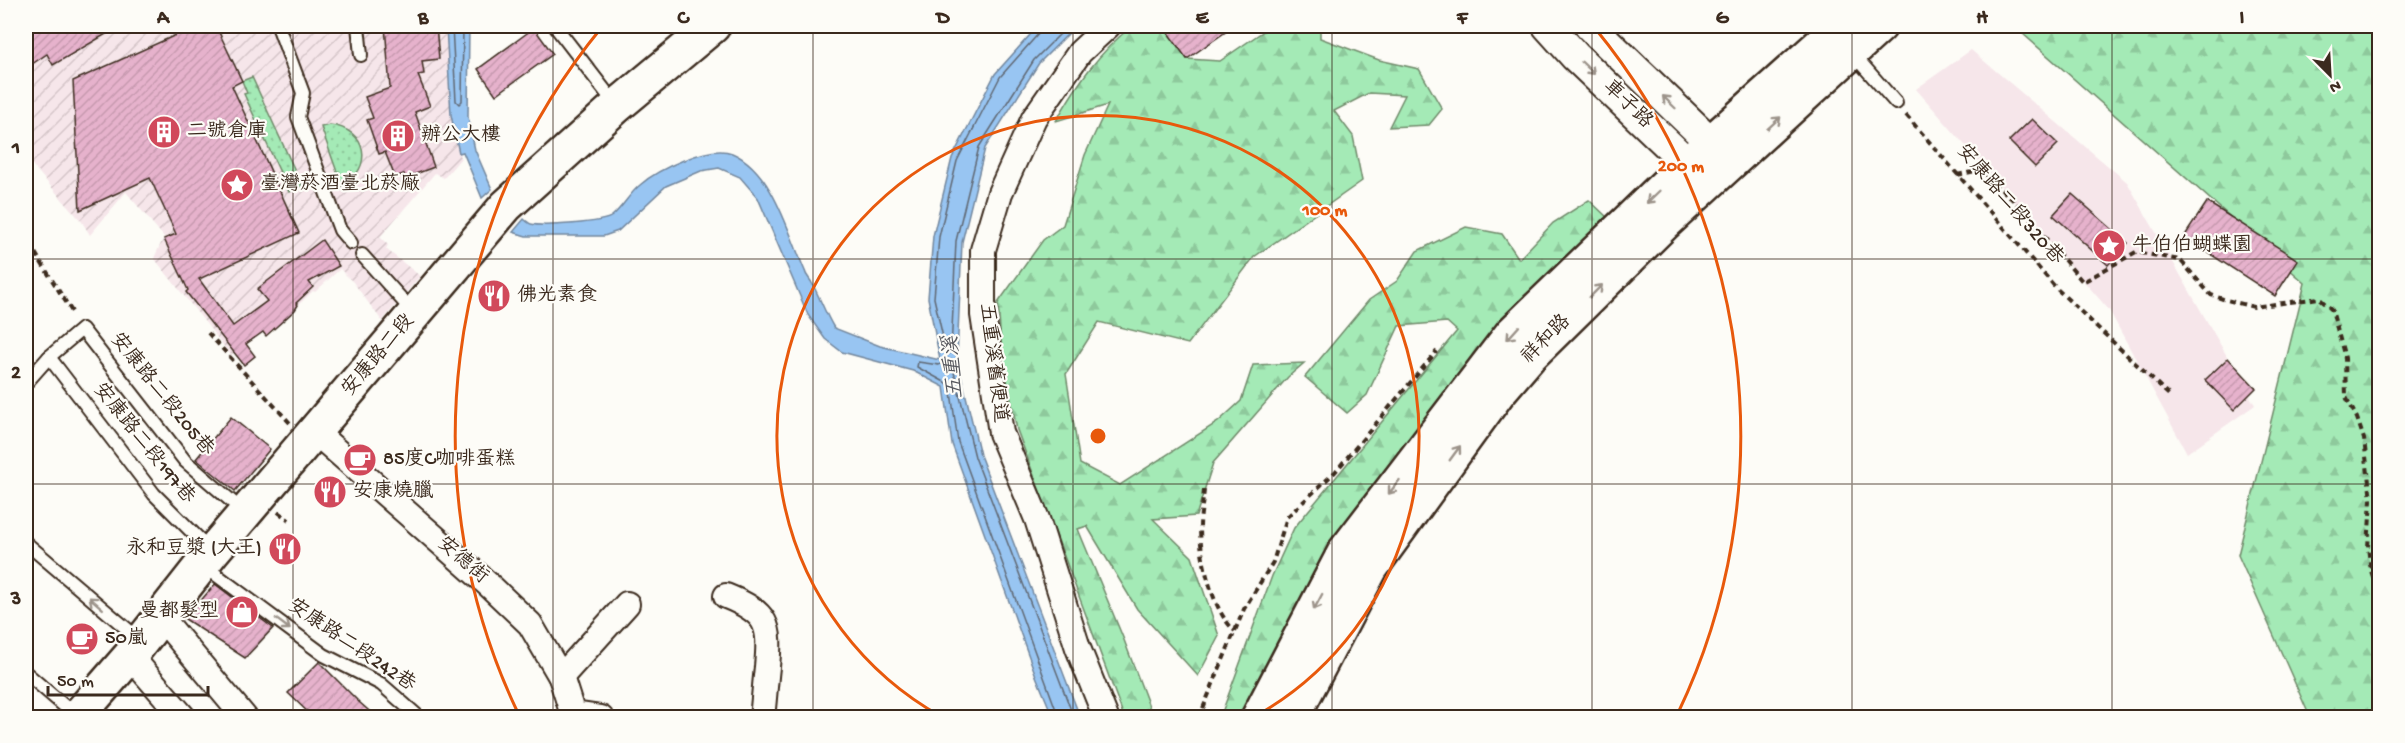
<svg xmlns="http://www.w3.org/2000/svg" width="2405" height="743" font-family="'Gochi Hand','LXGW WenKai TC',sans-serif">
<defs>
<pattern id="industrial-furrows" width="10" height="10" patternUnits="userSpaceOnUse" patternTransform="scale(1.5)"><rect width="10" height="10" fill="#f6e6ea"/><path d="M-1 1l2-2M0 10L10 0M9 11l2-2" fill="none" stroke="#d4c5c8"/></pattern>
<pattern id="forest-firs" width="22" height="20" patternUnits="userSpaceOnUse" patternTransform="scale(1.5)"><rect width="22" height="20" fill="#a4eab6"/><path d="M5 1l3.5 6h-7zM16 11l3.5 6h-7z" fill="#8ec99c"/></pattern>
<pattern id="garden-dots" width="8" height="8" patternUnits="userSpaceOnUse" patternTransform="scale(1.5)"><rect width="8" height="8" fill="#a4eab6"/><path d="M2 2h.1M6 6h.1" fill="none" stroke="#8ec99c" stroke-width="1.8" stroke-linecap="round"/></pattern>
<pattern id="building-hatch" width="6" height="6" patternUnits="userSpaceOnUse" patternTransform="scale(1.5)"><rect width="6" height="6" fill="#e6b2cc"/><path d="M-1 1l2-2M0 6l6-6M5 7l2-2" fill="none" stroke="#c699af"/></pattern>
</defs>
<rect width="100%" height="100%" fill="#fdfcf7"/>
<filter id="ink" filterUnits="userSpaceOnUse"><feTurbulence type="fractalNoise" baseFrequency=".0167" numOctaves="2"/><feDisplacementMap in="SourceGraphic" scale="12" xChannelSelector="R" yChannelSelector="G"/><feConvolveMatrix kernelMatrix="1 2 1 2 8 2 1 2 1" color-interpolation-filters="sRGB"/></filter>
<g filter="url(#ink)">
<path fill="#f6e6ea" d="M1971 50 2127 182 2255 405 2187 453 2109 310 1916 89Z"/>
<path fill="url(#industrial-furrows)" d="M26 26H446L451 115 461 158 444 178 435 173 380 237 388 245 386 249 420 276 382 321 353 282 340 269 315 292 313 291 266 336 262 332 231 355 154 258 164 237 126 192 90 235 82 222 26 158Z"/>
<g fill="url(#forest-firs)" stroke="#708a6a" stroke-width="1.5">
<path d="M1132 26H1163L1187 59 1220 61 1271 26H1320V38L1379 60 1419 69 1442 109 1429 125 1389 127 1405 95 1369 93 1334 111 1353 136 1362 181 1254 257 1188 344 1099 322 1066 374 1080 464 1120 485 1218 422 1241 401 1253 365 1304 363 1288 377 1213 463 1196 516 1153 519 1192 557 1219 636 1198 676 1137 609 1087 526 1078 529 1124 640 1153 717H1124L1017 430 1002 356 998 303 1043 240 1063 225 1085 155 1108 105 1056 121C1078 83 1097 54 1132 26Z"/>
<path d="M2014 26H2379V717H2310L2238 555 2305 283Z"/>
<path d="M1589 200 1608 218 1498 333 1440 399 1363 506 1245 717 1220 718 1272 576 1294 528 1457 331 1447 322 1399 326 1367 395 1347 413 1305 377 1369 300 1397 281 1417 251 1466 227 1502 234 1519 259 1553 223Z"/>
</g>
<g fill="url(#garden-dots)" stroke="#708a6a" stroke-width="1.5">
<path d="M252 77 302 186 289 192 244 94 247 93 242 81Z"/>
<path d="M330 125C367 129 375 168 342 186L321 127Z"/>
</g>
<g fill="#98c5f2" stroke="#73879d" stroke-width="1.5">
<path d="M446 26H469L468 117 475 150 492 189 482 198 463 152 459 153 451 115Z"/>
<path d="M1038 26H1076L1039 63 985 148 962 242 957 358 980 455 1080 717H1053L1036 676 952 444 944 387 913 371 842 352 825 339 808 315 758 198 740 177 719 168 701 171 666 186 618 231 604 236H526L513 232 524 219C525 220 530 224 531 224 543 227 604 223 612 216 623 207 629 194 640 185 657 170 709 144 732 153 773 170 789 235 805 271 806 276 810 279 812 283 820 298 825 313 834 328L880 346 940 360 928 298 933 236 952 158 995 74Z"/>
</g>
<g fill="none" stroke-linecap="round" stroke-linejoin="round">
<g stroke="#606873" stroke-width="1.5">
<path d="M452 26 456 101 459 104 462 101 463 26"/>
<path d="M1042 26 1040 32 1000 77 957 161 939 237 934 298 947 355 951 352 956 241 979 147 1034 60 1068 26"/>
<path d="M1059 718 958 442 950 385 917 367 918 362 939 365 947 359 951 360 975 457 1074 718"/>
</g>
</g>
<g fill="url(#building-hatch)" stroke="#3b2a1e" stroke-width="1.5">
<path d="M26 26H120L53 65 47 54 26 68Z"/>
<path d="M196 26H216L242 81 232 86 299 233 199 279 233 326 267 301 257 289 322 240 339 266 309 282 313 287 296 303 298 305 295 310 266 336 263 332 246 344 255 356 244 365 186 292 188 290 164 239 176 234 150 178 80 210 73 81Z"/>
<path d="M385 26H436L439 59 422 61 424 74 418 75 430 106 415 112 434 167 405 178 404 174 395 177 385 152 379 154 367 120 373 118 365 97 390 88Z"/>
<path d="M1163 26H1234L1187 59Z"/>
<path d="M534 28 553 54 496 95 478 69Z"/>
<path d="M2032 119 2058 144 2035 167 2009 141Z"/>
<path d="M2072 194 2128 243 2108 265 2053 215Z"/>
<path d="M2207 202 2298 260 2275 296 2184 237Z"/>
<path d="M2228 358 2256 388 2234 410 2205 380Z"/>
<path d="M231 417 270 449 235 491 196 459Z"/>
<path d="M215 584 273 628 245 658 185 619Z"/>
<path d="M319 662 359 702 376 717H313L288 693Z"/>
</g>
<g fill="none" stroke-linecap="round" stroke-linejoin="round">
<g stroke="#3b2a1e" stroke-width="16">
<g id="service">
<path d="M278 26 303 93 298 117 340 230 351 243"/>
<path d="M358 26 361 55"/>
<path d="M555 26 616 105"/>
<path d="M1852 53 1896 103"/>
<path d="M362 255 414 313"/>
<path d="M49 357 154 494 211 551"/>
<path d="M26 383 49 357 82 329 185 461 244 512"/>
<path d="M26 543 140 640"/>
<path d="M203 565 324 655 381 684 420 718"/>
<path d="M26 673 76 716"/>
</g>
</g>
<g stroke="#3b2a1e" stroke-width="28">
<g id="minor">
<path d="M315 432 490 586 530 624 561 677 574 718"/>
<path d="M726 596C768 613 771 624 767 667 765 684 764 701 762 718"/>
<path d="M160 616 245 718"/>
<path d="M130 656 184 718"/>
<path d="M561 677 627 604"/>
<path d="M574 714 601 718"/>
<path d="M1106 718 1078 648 1037 519 1001 433 983 315V250L1000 193 1034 118 1080 52 1108 26"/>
</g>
</g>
<g stroke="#3b2a1e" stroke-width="34">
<g id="tertiary">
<path d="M1548 26 1575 56 1704 179"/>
<path d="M1590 26 1728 159"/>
</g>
</g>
<g stroke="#3b2a1e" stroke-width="38">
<g id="secondary">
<path d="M76 718 130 656 212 552 506 206 617 106 713 26"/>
<path d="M1258 718 1345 551 1512 333 1688 163 1841 26"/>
<path d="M1292 718 1371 568 1498 393 1529 357 1665 223 1880 26"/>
</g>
</g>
<g stroke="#3b2a1e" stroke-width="4" stroke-dasharray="6 4.5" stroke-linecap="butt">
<path d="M1906 115 2057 289 2171 397"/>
<path d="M1957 175 1981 170 2013 200 2083 282 2136 252 2180 260 2211 295 2223 299 2254 307 2319 298 2332 310 2345 358 2346 397 2357 418 2364 439 2371 500 2368 547 2371 571 2380 596"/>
<path d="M26 251H34L74 315"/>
<path d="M208 333 290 423"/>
<path d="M1204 490C1203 502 1200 515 1200 527 1200 557 1212 611 1235 631"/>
<path d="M278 512 289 520"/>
<path d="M1199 718 1244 609 1273 562 1287 517 1335 472 1437 351"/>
</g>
<use href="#service" stroke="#fdfcf7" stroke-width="12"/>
<use href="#minor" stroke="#fdfcf7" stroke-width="24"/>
<use href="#tertiary" stroke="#fdfcf7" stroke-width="30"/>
<use href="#secondary" stroke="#fdfcf7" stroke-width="33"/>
</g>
<defs><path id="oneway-shaft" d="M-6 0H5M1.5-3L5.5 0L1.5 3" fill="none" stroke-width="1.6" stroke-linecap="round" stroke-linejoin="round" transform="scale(1.5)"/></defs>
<g stroke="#9c938a">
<use href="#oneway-shaft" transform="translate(1588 68) rotate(44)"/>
<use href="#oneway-shaft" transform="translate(1669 102) rotate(-136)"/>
<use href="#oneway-shaft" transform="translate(1774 123) rotate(-42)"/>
<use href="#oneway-shaft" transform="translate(1653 197) rotate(136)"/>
<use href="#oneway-shaft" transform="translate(1596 291) rotate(-45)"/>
<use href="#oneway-shaft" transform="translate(1513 333) rotate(132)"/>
<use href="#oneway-shaft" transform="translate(1455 453) rotate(-54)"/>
<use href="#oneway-shaft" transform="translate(1394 487) rotate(128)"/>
<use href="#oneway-shaft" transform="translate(1318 602) rotate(118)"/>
<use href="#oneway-shaft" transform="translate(96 603) rotate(-139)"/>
<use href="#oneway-shaft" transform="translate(283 624) rotate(37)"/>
</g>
</g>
<path fill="none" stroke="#3b2a1e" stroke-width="1.5" stroke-opacity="0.55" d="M293 26V718M553 26V718M813 26V718M1073 26V718M1332 26V718M1592 26V718M1852 26V718M2112 26V718M26 259H2380M26 484H2380"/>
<g fill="none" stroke="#e8590c" stroke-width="3">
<path d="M942 717A321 321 0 1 1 1254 717"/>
<path d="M518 713A643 643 0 0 1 602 27M1594 27A643 643 0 0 1 1678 713"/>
</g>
<defs>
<g id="building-disc" transform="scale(1.725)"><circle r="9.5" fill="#d1495b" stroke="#fdfcf7"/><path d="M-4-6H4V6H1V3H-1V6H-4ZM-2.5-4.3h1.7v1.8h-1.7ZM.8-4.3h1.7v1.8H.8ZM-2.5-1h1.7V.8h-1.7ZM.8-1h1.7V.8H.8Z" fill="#fff"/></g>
<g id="sight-disc" transform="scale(1.725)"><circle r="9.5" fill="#d1495b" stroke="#fdfcf7"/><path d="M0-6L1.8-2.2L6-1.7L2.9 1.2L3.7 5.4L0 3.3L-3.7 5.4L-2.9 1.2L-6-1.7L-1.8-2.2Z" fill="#fff"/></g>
<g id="restaurant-disc" transform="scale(1.725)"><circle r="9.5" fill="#d1495b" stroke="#fdfcf7"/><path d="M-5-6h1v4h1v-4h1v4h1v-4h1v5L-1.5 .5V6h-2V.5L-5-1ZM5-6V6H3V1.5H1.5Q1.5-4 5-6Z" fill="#fff"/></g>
<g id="cafe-disc" transform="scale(1.725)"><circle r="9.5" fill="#d1495b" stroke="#fdfcf7"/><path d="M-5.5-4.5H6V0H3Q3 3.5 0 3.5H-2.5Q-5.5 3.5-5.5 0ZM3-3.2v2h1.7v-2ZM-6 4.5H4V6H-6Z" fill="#fff"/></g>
<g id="shop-disc" transform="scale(1.725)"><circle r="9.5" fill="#d1495b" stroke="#fdfcf7"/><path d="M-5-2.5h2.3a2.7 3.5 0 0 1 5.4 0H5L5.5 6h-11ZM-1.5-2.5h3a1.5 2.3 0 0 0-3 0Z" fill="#fff"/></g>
</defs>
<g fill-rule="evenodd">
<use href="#building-disc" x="164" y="132"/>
<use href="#building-disc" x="398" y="136"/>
<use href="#sight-disc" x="237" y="185"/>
<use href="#sight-disc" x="2109" y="246"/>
<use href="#restaurant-disc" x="494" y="296"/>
<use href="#cafe-disc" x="360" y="460"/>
<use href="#restaurant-disc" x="330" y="492"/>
<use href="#restaurant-disc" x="285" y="549"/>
<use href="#shop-disc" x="242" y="612"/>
<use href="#cafe-disc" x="82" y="639"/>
</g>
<g text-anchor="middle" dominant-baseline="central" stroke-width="4.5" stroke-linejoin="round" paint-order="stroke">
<g font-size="20" fill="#3b2a1e" stroke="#fdfcf7">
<text transform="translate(1627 105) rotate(44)">車子路</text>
<text transform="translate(2009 205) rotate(49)">安康路二段320巷</text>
<text transform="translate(1547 340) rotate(-45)">祥和路</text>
<text transform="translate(379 356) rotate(-50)">安康路二段</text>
<text transform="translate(992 363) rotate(83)">五重溪舊便道</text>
<text transform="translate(161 395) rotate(51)">安康路二段205巷</text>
<text transform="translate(143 444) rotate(51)">安康路二段197巷</text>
<text transform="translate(462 561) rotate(41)">安德街</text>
<text transform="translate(351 646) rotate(34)">安康路二段242巷</text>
</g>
<g font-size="20" fill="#3b2a1e" stroke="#fdfcf7" text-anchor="start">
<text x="187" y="132">二號倉庫</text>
<text x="421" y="136">辦公大樓</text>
<text x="260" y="185">臺灣菸酒臺北菸廠</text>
<text x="2132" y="246">牛伯伯蝴蝶園</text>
<text x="517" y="296">佛光素食</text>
<text x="383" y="460">85度C咖啡蛋糕</text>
<text x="353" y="492">安康燒臘</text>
<text x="262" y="549" text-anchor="end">永和豆漿 (大王)</text>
<text x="219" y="612" text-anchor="end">曼都髮型</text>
<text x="105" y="639">50嵐</text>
</g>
<g font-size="21" font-style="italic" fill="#57585e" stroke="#fdfcf7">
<text transform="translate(955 367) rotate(-95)">五重溪</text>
</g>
</g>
<circle cx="1098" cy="436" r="9" fill="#e8590c" stroke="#fdfcf7" stroke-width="3"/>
<g font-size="18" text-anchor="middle" font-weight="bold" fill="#e8590c" stroke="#fdfcf7" stroke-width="4.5" stroke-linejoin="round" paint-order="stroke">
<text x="1681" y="171">200 m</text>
<text x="1325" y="215">100 m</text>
</g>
<rect width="2405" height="743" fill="none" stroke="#fdfcf7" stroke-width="66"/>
<g transform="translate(2330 75) rotate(156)" stroke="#fdfcf7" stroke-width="4.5" paint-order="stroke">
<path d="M0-4.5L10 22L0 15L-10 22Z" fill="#3b2a1e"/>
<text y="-9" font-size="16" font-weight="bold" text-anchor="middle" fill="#3b2a1e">N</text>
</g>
<path d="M48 686v9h160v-9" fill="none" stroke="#3b2a1e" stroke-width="3"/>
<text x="57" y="686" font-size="18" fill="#3b2a1e" stroke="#fdfcf7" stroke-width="4.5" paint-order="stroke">50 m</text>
<rect x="33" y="33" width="2339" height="677" fill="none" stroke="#3b2a1e" stroke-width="2"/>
<g font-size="20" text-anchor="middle" font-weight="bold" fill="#3b2a1e">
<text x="163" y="23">A</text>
<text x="423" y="23">B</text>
<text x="683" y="23">C</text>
<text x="943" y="23">D</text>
<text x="1202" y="23">E</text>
<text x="1462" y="23">F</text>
<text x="1722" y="23">G</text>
<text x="1982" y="23">H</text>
<text x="2242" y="23">I</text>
<text x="16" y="153">1</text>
<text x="16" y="378">2</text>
<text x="16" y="604">3</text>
</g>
</svg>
